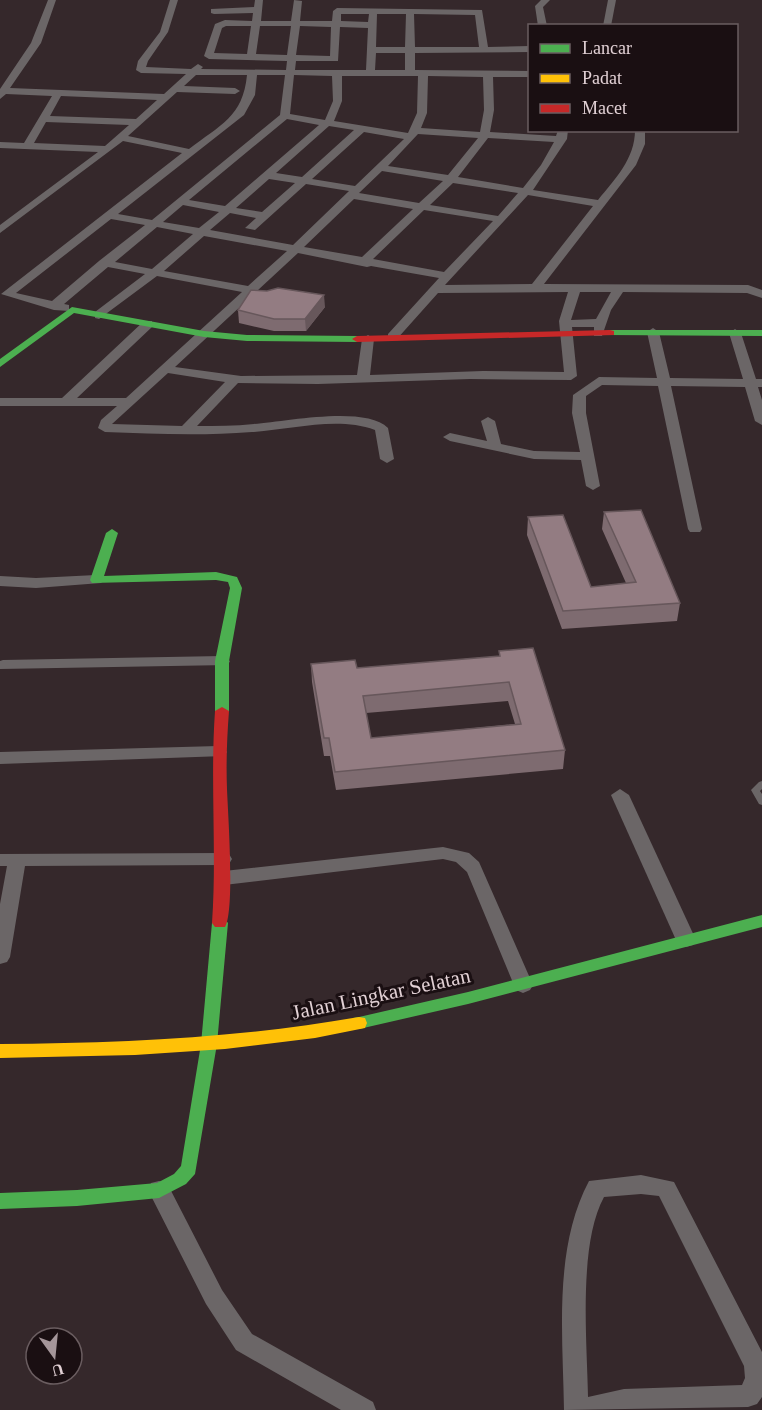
<svg xmlns="http://www.w3.org/2000/svg" width="762" height="1410" font-family="Georgia,serif">
<rect width="100%" height="100%" fill="#35282b"/>
<g fill="none" stroke-linecap="round" stroke-linejoin="round">
<path fill="#6b6667" fill-rule="evenodd" d="M762 781V789L760 791 762 794V805L759 804 751 790 759 782Z"/>
<g fill="#6b6667" fill-rule="evenodd">
<path d="M48 0H56L41 43 10 88 164 94 186 74 141 73 136 70 138 61 160 32 170 0H178L168 32 148 61 146 67 191 69 198 64 203 67 201 69 286 70 287 61 209 59 204 56 215 24 225 20 252 21 253 13 214 14 211 13V9L254 7 255 0H263L261 21H291L294 0 302 1 300 21H332L333 11 337 8 482 10 488 47 530 46V52L415 53V70L530 71V77H493L494 110 490 132 556 136 558 130H568L567 139 533 190 598 200C615 179 635 159 635 130H645V144L636 165 544 284 748 285 762 290V298L747 293 623 292 611 310 602 336H594V327H572L577 376 571 380 470 379 318 384 238 383 197 426C216 426 235 426 254 424 284 422 365 405 388 428L394 459 387 463 380 459 375 430C336 416 291 430 252 432 203 436 154 434 105 432L98 428 101 420 117 406H0V398H62L144 321H152V327L77 398H126L242 292 157 276 99 319 95 318V312L145 274 108 267 64 304 69 305V311L54 310 1 294 182 153 123 141 0 233V225L98 152 0 148V142L24 143 52 96 6 94 0 99V89L31 43ZM341 14H369L368 22 341 21ZM377 14H406L405 47H376ZM414 14 475 15 479 47H415ZM226 26H251L247 54 214 53 222 28ZM260 26H291L287 55 256 54ZM300 26 331 27 330 56 296 55ZM340 27 368 28 366 70H295L296 61H338ZM376 53H405V70H375ZM196 75H247C243 117 220 125 189 149L128 136 177 92 235 94 240 91 235 88 184 86ZM257 75H285L280 115 152 220 118 214 244 115 255 95ZM294 75 332 76 333 101 325 120 290 114ZM342 76H418L417 113 408 133 334 121 342 101ZM428 76 483 77 484 110 480 132 421 128 427 113ZM61 96 157 100 136 119 50 116ZM287 119 319 125 225 206 189 200ZM46 122 129 125 105 146 34 143ZM329 126 354 130 302 177 276 173ZM364 132 404 139 355 186 312 179ZM418 134 478 138 448 175 388 166ZM488 138 554 142 541 165 523 188 458 177ZM382 171 443 181 419 203 359 193ZM269 179 295 183 262 212 236 208ZM453 183 518 193 498 216 430 205ZM306 184 349 191 293 245 210 230 230 213 256 218 245 228 255 230ZM528 195 593 206 532 284 445 285ZM354 199 413 209 362 257 304 247ZM183 205 219 212 199 228 163 222ZM424 210 493 221 444 272 373 259ZM111 219 145 225 99 261 52 301 16 293ZM157 227 193 234 152 269 115 262ZM204 236 287 251 248 286 164 271ZM298 253 367 267 371 266 439 278 388 334V340H396L438 293 568 292 559 321 564 372 483 371 370 375 374 339 368 335 362 339 357 375 241 376 175 367ZM580 292H611L596 319 571 320ZM168 373 225 382 182 426 112 424Z"/>
<path d="M541 0H550L543 7 547 26H538L535 6Z"/>
<path d="M608 0H616L611 26H603Z"/>
<path d="M653 328 659 332 670 378 743 379 729 333 735 329 741 333 756 379H762V387H758L762 400V425L755 421 745 387 671 386 702 529 700 532H690L688 529 658 386 602 385 586 396V413L600 486 593 490 586 486 581 460 534 459 450 441 443 437 450 433 487 441 481 421 488 417 495 421 501 444 534 451 580 452 572 413 573 395 599 377 657 378 647 332Z"/>
<path d="M96 575 104 580 101 583 36 588 0 586V576L36 578Z"/>
<path d="M222 656 230 661 228 665 0 669V661L3 660Z"/>
<path d="M218 746 224 748 227 752 224 756 0 764V752Z"/>
<path d="M620 789 629 795 696 940 693 945 686 947 679 945 676 940 611 795Z"/>
<path d="M443 847 469 853 479 862 533 985 530 990 523 993 516 990 467 872 456 862 443 859 224 885 217 883 215 878 217 873 224 871Z"/>
<path d="M223 853 229 854 232 859 229 864 223 865 25 866 10 957 7 962 0 964V904L7 866H0V854Z"/>
<path d="M641 1175 674 1182 762 1352V1397L757 1404 748 1407 564 1410C563 1336 553 1249 589 1181ZM641 1194 659 1196 744 1366 745 1378 742 1385 624 1389 588 1397C587 1341 578 1245 604 1197Z"/>
<path d="M159 1181 167 1183 222 1290 252 1334 373 1402 376 1410H341L236 1350 206 1304 148 1190 151 1183Z"/>
</g>
<g fill="#4caf50" fill-rule="evenodd">
<path d="M72 307 204 331 247 335 357 336 362 339 357 342 247 341 204 337 74 313 0 367V359Z"/>
<path d="M610 330H762V336L606 335V331Z"/>
<path d="M112 529 118 533 104 576 216 572 237 577 242 588 229 661V711L227 714 222 715 215 711V661L230 588 228 582 216 580 92 583 90 580 106 533Z"/>
<path d="M762 915V927L468 1004 359 1029 353 1028 351 1023 353 1018 359 1017 468 992Z"/>
<path d="M220 917 225 919 228 923 217 1044 195 1174 186 1184 159 1198 77 1206 0 1209V1193L77 1190 157 1183 174 1174 181 1166 201 1044 212 923 215 919Z"/>
</g>
<path fill="#ffc107" fill-rule="evenodd" d="M359 1017 365 1018 367 1023 365 1028 315 1038 225 1049 135 1055 0 1058V1044C121 1043 240 1038 359 1017Z"/>
<g fill="#c62828" fill-rule="evenodd">
<path d="M610 330 614 331V335L357 342 352 339 357 336Z"/>
<path d="M222 707 229 711C227 737 226 763 227 789 228 814 235 910 225 927H215L212 923C217 852 210 782 215 711Z"/>
</g>
</g>
<g fill="#7e6b70" fill-rule="evenodd">
<path d="M325 307 306 331H274L239 323 238 310Z"/>
<path d="M604 512 680 603 677 621 562 629 527 535 528 517 591 587 626 583 602 529Z"/>
<path d="M499 651 565 750 563 769 336 790 330 756H324L312 682 311 664 357 668 499 656ZM508 701 515 724 371 738 366 713Z"/>
</g>
<path fill="#67575b" d="M324 295 325 307 306 331 305 319Z"/>
<g fill="#937c82" stroke="#67575b" stroke-width="1.5" fill-rule="evenodd">
<path d="M278 288 324 295 305 319H274L238 310 251 290 267 291Z"/>
<path d="M641 510 680 603 563 611 528 517 563 515 591 587 636 582 604 512Z"/>
<path d="M533 648 565 750 335 772 329 738H324L311 664 355 660 357 668 500 656 499 651ZM509 682 521 724 371 738 363 696Z"/>
</g>
<g text-anchor="middle" dominant-baseline="central" stroke-width="6" stroke-linejoin="round" paint-order="stroke">
<g font-size="21" fill="#e2d1d5" stroke="#1a0f12">
<text transform="translate(381 994) rotate(-12)">Jalan Lingkar Selatan</text>
</g>
</g>
<rect x="528" y="24" width="210" height="108" fill="#1a0f12" stroke="#6a5d60" stroke-width="1.5"/>
<rect x="540" y="44" width="30" height="9" fill="#4caf50" stroke="#6a5d60" stroke-width="1.5"/>
<text x="582" y="54" font-size="18" fill="#e2d1d5">Lancar</text>
<rect x="540" y="74" width="30" height="9" fill="#ffc107" stroke="#6a5d60" stroke-width="1.5"/>
<text x="582" y="84" font-size="18" fill="#e2d1d5">Padat</text>
<rect x="540" y="104" width="30" height="9" fill="#c62828" stroke="#6a5d60" stroke-width="1.5"/>
<text x="582" y="114" font-size="18" fill="#e2d1d5">Macet</text>
<g transform="translate(54 1356) rotate(165)"><circle r="28" fill="#1a0f12" stroke="#6a5d60" stroke-width="1.5"/>
<path d="M0-4.5L10 22L0 15L-10 22Z" fill="#a5969a"/>
<text y="-9" font-size="16" font-weight="bold" text-anchor="middle" fill="#e2d1d5">U</text>
</g>
</svg>
